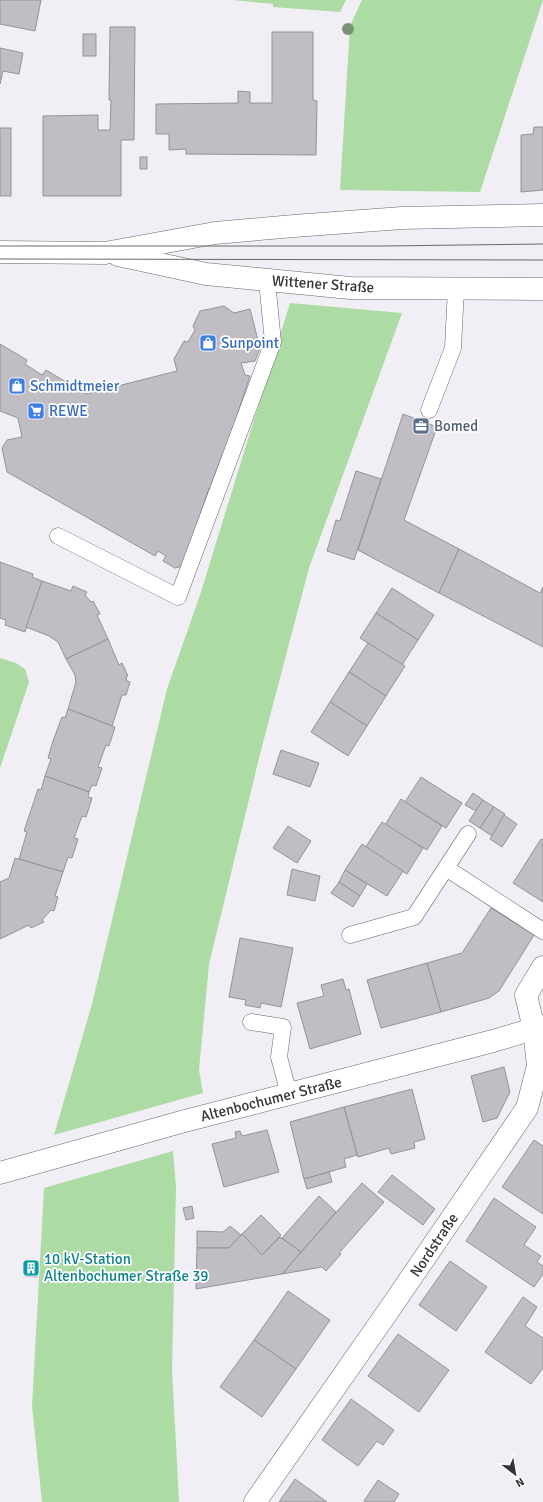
<svg xmlns="http://www.w3.org/2000/svg" width="543" height="1502" font-family="Signika,sans-serif">
<rect width="100%" height="100%" fill="#f2eef5"/>
<g fill="#acdba4">
<path d="M232 0H346L340 12 273 7V4Z"/>
<path d="M362 0H543L480 192 340 190 350 26Z"/>
<path d="M290 303 402 313 309 568 260 754 209 964 199 1070 203 1093 54 1135 92 1004 167 689 200 595Z"/>
<path d="M0 658 16 663 25 669 29 682 0 768Z"/>
<path d="M173 1151 176 1187 172 1370 179 1502H42L32 1406 44 1188Z"/>
</g>
<g fill="#c0bdc4" stroke="#959299">
<path d="M0 0H41L35 31 0 24Z"/>
<path d="M110 27H135L134 140H121V196H43V116L98 115V130H110L111 100H109Z"/>
<path d="M272 32H313V100L317 101 316 155 186 154V149L169 150V134H156V104L238 103V91L250 92V103H272Z"/>
<rect x="83" y="34" width="13" height="22"/>
<path d="M0 48 23 53 19 74 3 71 0 84Z"/>
<path d="M534 127H543V190L521 192V135L533 134Z"/>
<rect x="0" y="128" width="11" height="68"/>
<rect x="140" y="157" width="7" height="12"/>
<path d="M224 306 234 313 250 309 260 348 255 361 241 363 245 375 250 376 224 455H222L211 485 212 486 211 489 209 488 183 566 175 568 163 561 166 556 158 551 155 556 7 472 2 448 7 440 22 437 18 418 0 411V344L27 360 25 364 42 375 46 370 86 394 177 371 174 359 184 341 188 342 195 330 193 326 200 311Z"/>
<path d="M403 414 437 427 404 520 459 549 439 593 358 550Z"/>
<path d="M356 471 381 479 354 560 327 551 336 520 340 521Z"/>
<path d="M459 549 540 593 543 587V647L439 593Z"/>
<path d="M0 562 33 574 32 577 42 581 25 632 5 625 6 620 0 618Z"/>
<path d="M42 581 71 591 73 586 87 592 85 595 91 602 93 601 100 614 97 615 108 639 66 659 58 642 49 636 26 627Z"/>
<path d="M392 588 434 615 418 640 376 613Z"/>
<path d="M376 613 418 640 402 665 360 638Z"/>
<path d="M108 639 119 665 122 663 128 676 126 677 127 681 130 682 126 695H122L112 726 68 709 76 682 75 675 66 659Z"/>
<path d="M368 643 405 666 386 696 349 672Z"/>
<path d="M349 672 386 696 367 726 330 702Z"/>
<path d="M330 702 367 726 348 756 311 732Z"/>
<path d="M68 709 115 727 109 746 106 745 98 767 102 768 96 786 92 785 89 792 45 776 51 759 48 758 53 741 62 717 65 718Z"/>
<path d="M281 750 319 763 310 787 273 774Z"/>
<path d="M45 776 89 792 88 797 92 798 86 817 82 816 74 838 78 839 72 858 68 857 63 872 19 859 27 832 24 831 38 789 41 790Z"/>
<path d="M421 777 462 803 446 828 405 802Z"/>
<path d="M473 793 483 800 476 811 465 805Z"/>
<path d="M401 799 442 826 427 850 385 825Z"/>
<path d="M483 800 494 807 480 828 469 821Z"/>
<path d="M494 807 505 814 492 836 480 828Z"/>
<path d="M504 815 517 824 502 847 490 839Z"/>
<path d="M382 822 423 848 407 874 365 848Z"/>
<path d="M288 826 311 841 297 863 273 848Z"/>
<path d="M541 839 543 840V902L513 883Z"/>
<path d="M362 844 403 871 387 896 345 870Z"/>
<path d="M15 858 63 872 55 896 58 897 54 911 51 910 42 920 44 922 31 928 29 925 0 939V882L9 878Z"/>
<path d="M292 869 320 876 315 901 287 895Z"/>
<path d="M345 870 367 884 360 896 339 882Z"/>
<path d="M339 882 360 896 353 907 331 893Z"/>
<path d="M491 908 534 935 499 991 489 998 441 1012 427 963 462 953Z"/>
<path d="M240 938 293 948 281 1007 261 1003 260 1008 245 1005 246 1000 229 997Z"/>
<path d="M427 963 441 1012 381 1028 367 980Z"/>
<path d="M343 979 346 990 349 989 361 1034 310 1049 297 1003 324 996 321 985Z"/>
<path d="M504 1067 510 1092 497 1118 483 1122 471 1076Z"/>
<path d="M412 1089 425 1139 414 1142 415 1148 391 1154 389 1148 358 1157 344 1107Z"/>
<path d="M344 1107 357 1155 344 1159 346 1167 304 1179 290 1122Z"/>
<path d="M267 1130 279 1172 224 1187 212 1144 236 1138 235 1132 240 1131 242 1136Z"/>
<path d="M534 1140 543 1146V1214L502 1187Z"/>
<path d="M329 1172 332 1182 307 1189 304 1179Z"/>
<path d="M392 1175 435 1209 423 1225 378 1192Z"/>
<path d="M362 1183 384 1202 339 1253 341 1254 326 1271 322 1267 282 1274Z"/>
<path d="M319 1196 336 1212 301 1252 282 1238Z"/>
<path d="M494 1198 536 1227 524 1245 541 1256 537 1262 543 1266V1274L534 1287 466 1241Z"/>
<path d="M192 1206 194 1218 186 1220 183 1208Z"/>
<path d="M261 1215 281 1235 262 1255 242 1234Z"/>
<path d="M230 1226 241 1235 229 1248H197V1231L223 1232Z"/>
<path d="M242 1234 262 1255 280 1237 301 1252 282 1274 196 1289 197 1248H229Z"/>
<path d="M25 1260 37 1261V1277L25 1276Z"/>
<path d="M450 1261 487 1287 456 1331 419 1305Z"/>
<path d="M288 1291 330 1320 296 1369 254 1340Z"/>
<path d="M523 1297 537 1307 525 1326 543 1338V1368L531 1384 485 1352Z"/>
<path d="M398 1334 449 1370 419 1412 368 1376Z"/>
<path d="M254 1340 296 1369 262 1417 220 1387Z"/>
<path d="M351 1399 394 1430 383 1445 377 1441 358 1466 322 1440Z"/>
<path d="M295 1479 327 1502H279Z"/>
<path d="M378 1480 399 1494 394 1502H366L364 1501Z"/>
</g>
<g fill="none" stroke-linecap="round" stroke-linejoin="round">
<g stroke="#69666c" stroke-width="17">
<g id="service">
<path d="M429 410 453 348 456 288"/>
<path d="M58 536 178 597 273 342 267 281"/>
<path d="M446 868 543 931"/>
<path d="M350 935 414 917 468 834"/>
<path d="M251 1022 283 1027 279 1057 289 1094"/>
</g>
</g>
<g stroke="#69666c" stroke-width="23">
<g id="minor">
<path d="M0 1173 181 1122 493 1041 543 1026"/>
<path d="M255 1502 389 1310 527 1108 538 1066 534 1029 526 995 543 967"/>
</g>
</g>
<g stroke="#69666c" stroke-width="23">
<g id="primary">
<path d="M0 252 105 253 215 233 294 226 402 218 543 215"/>
<path d="M118 255 206 274 350 288 543 289"/>
</g>
</g>
<use href="#service" stroke="#fff" stroke-width="16"/>
<use href="#minor" stroke="#fff" stroke-width="22"/>
<use href="#primary" stroke="#fff" stroke-width="22"/>
<g stroke="#6b696d" stroke-width="1">
<path d="M0 246H383L543 244"/>
<path d="M0 259 543 260"/>
</g>
</g>
<circle fill="#7b9477" cx="348" cy="29" r="6"/>
<defs>
<g id="shop-square" transform="scale(0.9)"><rect x="-9" y="-9" width="18" height="18" rx="4" fill="#3f7fe0" stroke="#fff"/><path d="M-5-2.5h2.3a2.7 3.5 0 0 1 5.4 0H5L5.5 6h-11ZM-1.5-2.5h3a1.5 2.3 0 0 0-3 0Z" fill="#fff"/></g>
<g id="supermarket-square" transform="scale(0.9)"><rect x="-9" y="-9" width="18" height="18" rx="4" fill="#3f7fe0" stroke="#fff"/><path d="M-6-5.5h2.5l.6 2H6L4.5 2H-2.5L-4.4-4H-6ZM-1.5 3.2a1.3 1.3 0 1 0 .1 0ZM3 3.2a1.3 1.3 0 1 0 .1 0Z" fill="#fff"/></g>
<g id="office-square" transform="scale(0.9)"><rect x="-9" y="-9" width="18" height="18" rx="4" fill="#5c6f8a" stroke="#fff"/><path d="M-6-3h4V-5.5h4V-3h4V5H-6ZM-1-4.5V-3h2v-1.5ZM-6 0V1H6V0Z" fill="#fff"/></g>
<g id="building-square" transform="scale(0.9)"><rect x="-9" y="-9" width="18" height="18" rx="4" fill="#0f9aa8" stroke="#fff"/><path d="M-4-6H4V6H1V3H-1V6H-4ZM-2.5-4.3h1.7v1.8h-1.7ZM.8-4.3h1.7v1.8H.8ZM-2.5-1h1.7V.8h-1.7ZM.8-1h1.7V.8H.8Z" fill="#fff"/></g>
</defs>
<g fill-rule="evenodd">
<use href="#shop-square" x="208" y="343"/>
<use href="#shop-square" x="17" y="386"/>
<use href="#supermarket-square" x="36" y="411"/>
<use href="#office-square" x="421" y="426"/>
<use href="#building-square" x="31" y="1268"/>
</g>
<g text-anchor="middle" dominant-baseline="central" stroke-width="3.5" stroke-linejoin="round" paint-order="stroke">
<g font-size="15" fill="#343336" stroke="#fff">
<text transform="translate(323 284) rotate(4)">Wittener Straße</text>
<text transform="translate(271 1099) rotate(-14)">Altenbochumer Straße</text>
<text transform="translate(434 1245) rotate(-56)">Nordstraße</text>
</g>
<g font-size="15" fill="#366cbe" stroke="#fff" text-anchor="start">
<text x="221" y="343">Sunpoint</text>
<text x="30" y="386">Schmidtmeier</text>
<text x="49" y="411">REWE</text>
</g>
<g font-size="15" fill="#4e5e75" stroke="#fff" text-anchor="start">
<text x="434" y="426">Bomed</text>
</g>
<g font-size="15" fill="#0d838f" stroke="#fff" text-anchor="start">
<text x="44" y="1259">10 kV-Station<tspan x="44" dy="17">Altenbochumer Straße 39</tspan></text>
</g>
</g>
<g transform="translate(515 1474) rotate(149)" stroke="#ffffff" stroke-width="3" paint-order="stroke">
<path d="M0-3L7 15L0 10L-7 15Z" fill="#343336"/>
<text y="-6" font-size="11" font-weight="bold" text-anchor="middle" fill="#343336">N</text>
</g>
</svg>
